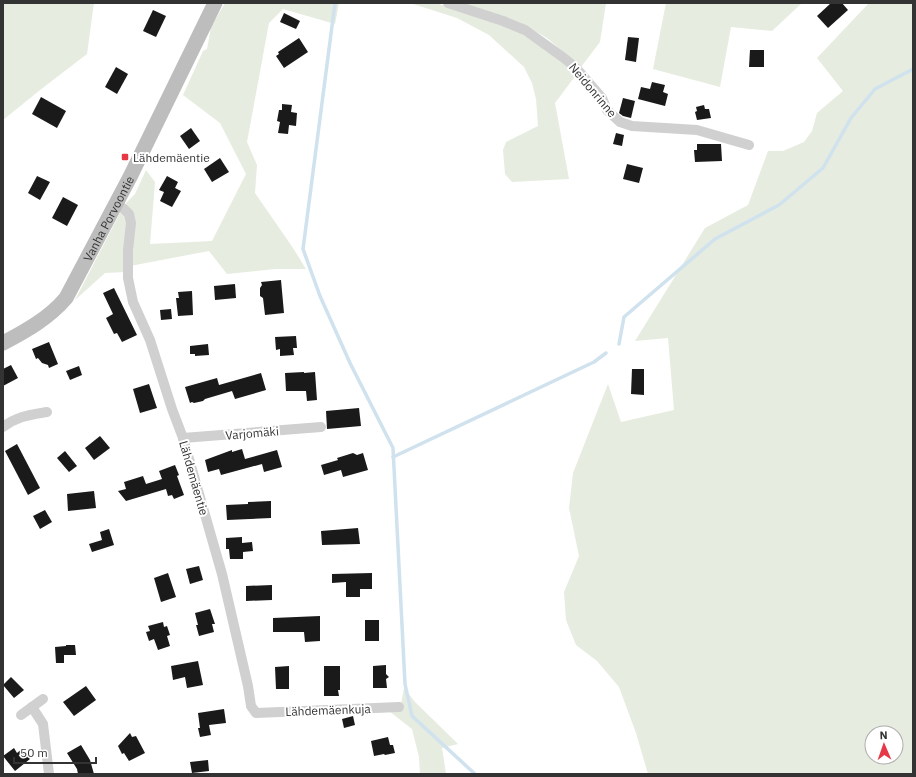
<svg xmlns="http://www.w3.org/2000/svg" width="916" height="777" font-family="'IBM Plex Sans',sans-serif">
<rect width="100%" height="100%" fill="#fff"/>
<g fill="#e6ecdf" fill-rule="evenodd">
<path d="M3 3H94L87 54 40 90 3 120Z"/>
<path d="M225 3H339L335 24 283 9 269 23 247 142 257 165 255 193 293 248 306 269H275L227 274 209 251 130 266 124 205 135 194 146 170 155 182 150 244 212 241 246 174 220 123 183 95 203 51 207 49 211 27Z"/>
<path d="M410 3H436L516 30 559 59 576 75 555 103 569 179 512 182 505 174 503 150 506 142 538 126 536 99 532 83 524 67 489 35 457 18Z"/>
<path d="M463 3H606L600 42 581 67 547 38 521 23Z"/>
<path d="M666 3H802L772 31 731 27 720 87 653 69Z"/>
<path d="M869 3H913V774H648L636 733 619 687 597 661 576 645 566 620 564 592 579 556 569 508 573 473 608 384 621 422 674 410 668 338 635 341 705 228 748 205 768 151H783L804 142 812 131 817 113 843 91 817 58ZM872 733H896V757H872Z"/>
<path d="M121 211 129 223 125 272 105 273 75 300Z"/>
<path d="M404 688 415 702 458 744 442 748 446 774H420L419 757 412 729 389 711 401 704Z"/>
</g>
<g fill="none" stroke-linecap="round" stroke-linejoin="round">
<g stroke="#cfe2ee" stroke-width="3.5">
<path d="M335 3 303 249 320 296 350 363 393 448 405 684 412 716 475 774"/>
<path d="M619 344 624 317 715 239 779 205 823 168 851 118 875 89 913 69"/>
<path d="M393 457 594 362 606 353"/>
</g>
</g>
<g fill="#1a1a1a">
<path d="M831 3H842L848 10 828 28 817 16Z"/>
<path d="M153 10 166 16 156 37 143 31Z"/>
<path d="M284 13 300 21 296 29 280 22Z"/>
<path d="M628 37 639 38 636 62 625 60Z"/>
<path d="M299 38 308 52 284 68 276 56 279 54 278 52Z"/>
<path d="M750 50H764V67H749Z"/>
<path d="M116 67 128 74 117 94 105 87Z"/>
<path d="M652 82 665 85 663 92 668 94 665 106 638 99 641 87 650 89Z"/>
<path d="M41 97 66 111 57 128 32 114Z"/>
<path d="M623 98 635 101 631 118 623 116 619 113Z"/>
<path d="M282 104 292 105 291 112 297 113 296 126 289 125 288 134 278 133 280 122 277 121 279 110H282Z"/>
<path d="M704 105 705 109H709L711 118 697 120 695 112 697 111 696 107Z"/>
<path d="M191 128 200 141 189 149 180 136Z"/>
<path d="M616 133 624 135 622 146 613 144Z"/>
<path d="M697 144H721L722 161 695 162 694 150H697Z"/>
<path d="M220 158 229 172 212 182 204 169Z"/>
<path d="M627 164 643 168 639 183 623 179Z"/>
<path d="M37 176 50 182 40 200 28 193Z"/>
<path d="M167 176 178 182 175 188 181 191 172 207 160 201 164 192 159 190Z"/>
<path d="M63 197 78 205 67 226 52 218Z"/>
<path d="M281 280 284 313 265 315 263 298 260 296V288L262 285 261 282Z"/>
<path d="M235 284 236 298 215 300 214 286Z"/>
<path d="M114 288 137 335 122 342 117 333 114 334 106 318 113 314 103 293Z"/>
<path d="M192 291 193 315 178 316 176 298H179L178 292Z"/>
<path d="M171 309 172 319 161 320 160 310Z"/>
<path d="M296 336 297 348H293L294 355 280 356V349L276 350 275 337Z"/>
<path d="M49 342 58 364 49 368 48 365 42 363 38 358 36 359 32 349Z"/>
<path d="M208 344 209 355 195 356V354H190V346Z"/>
<path d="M11 365 18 378 3 386V369Z"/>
<path d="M79 366 82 375 70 380 66 371Z"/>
<path d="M632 369H644V395L631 394Z"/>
<path d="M304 372V373L315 372 317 400 307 401 306 391H286L285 373Z"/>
<path d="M261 373 266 390 235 399 232 391 205 399 203 401 194 403 192 402 190 403 185 387 217 378 219 385Z"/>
<path d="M149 384 157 408 140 413 133 389Z"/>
<path d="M359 408 361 426 327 429 326 411Z"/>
<path d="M100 436 110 448 94 460 85 448Z"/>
<path d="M17 444 40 488 28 495 5 451Z"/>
<path d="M242 449 245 459 277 450 282 467 264 472 262 464 221 475 219 469 208 472 205 460 232 450V452Z"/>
<path d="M65 451 77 466 69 472 57 458Z"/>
<path d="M353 453 357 455 363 453 368 470 343 477 341 470 324 475 321 465 338 460 337 458Z"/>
<path d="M175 465 179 475 177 476 184 495 174 499 172 495 168 496 166 489 126 501 118 491 126 489 124 482 143 476 146 484 162 479 159 471Z"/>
<path d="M94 491 96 508 68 511 67 494Z"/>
<path d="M271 501V518L227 520 226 505 248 504V502Z"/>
<path d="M45 510 52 522 40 529 33 516Z"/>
<path d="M358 528 360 544 322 545 321 531Z"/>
<path d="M109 529 114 545 92 552 89 544 102 540 100 532Z"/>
<path d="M242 537V543L252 542 253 551 243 552V559H230L229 549H226V538Z"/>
<path d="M199 566 203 580 190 584 186 569Z"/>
<path d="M168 573 176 597 161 602 154 578Z"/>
<path d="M372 573V589H360V597H346V582L332 583V574Z"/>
<path d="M272 585V600L246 601V586Z"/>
<path d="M210 609 215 624H212L214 632 199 636 196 625H198L195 613Z"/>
<path d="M320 616V641L305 642 304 632H273V618Z"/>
<rect x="365" y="620" width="14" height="21"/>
<path d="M163 622 164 627 167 626 170 635 167 636 170 646 158 650 154 639 149 641 146 632 150 631 148 626Z"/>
<path d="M66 645H75L76 655H64V663H56L55 647 66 646Z"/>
<path d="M198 661 203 685 187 688 185 677 173 680 171 666Z"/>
<path d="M386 665V674L389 677 386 679 387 688H373V666Z"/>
<path d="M289 666V689H276L275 667Z"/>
<path d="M324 666H340V690H338L339 696H324Z"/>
<path d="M11 677 24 690 14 698 3 685Z"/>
<path d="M86 686 96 700 74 716 63 702Z"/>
<path d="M224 709 226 723 209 725 211 735 200 737 198 728H200L198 713Z"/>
<path d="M353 716 355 725 344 728 342 719Z"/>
<path d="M130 733 132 737 136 736 145 753 129 761 124 753 122 754 118 746Z"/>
<path d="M388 737 390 745H393L395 753 385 755 384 754 374 756 371 741Z"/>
<path d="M81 745 90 760 94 774H78L77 769 67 753Z"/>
<path d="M14 748 17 753 22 749 30 759 15 771 3 756Z"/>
<path d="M208 760 209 771 192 773 190 762Z"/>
</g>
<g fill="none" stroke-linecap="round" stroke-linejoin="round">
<g stroke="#d0d0d0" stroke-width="10">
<path d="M448 3 503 21 525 30 564 58 577 69 602 98 607 110 620 122 632 126 697 130 749 145"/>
<path d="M117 204 124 209 129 214 131 223 128 250V278L133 302 150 340 172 409 183 438 222 574 248 686 251 706 256 713 399 707"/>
<path d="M3 427C18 416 29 415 47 412"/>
<path d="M183 438 321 427"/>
<path d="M32 707 43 724 49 774"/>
<path d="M21 715 43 699"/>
</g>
<path stroke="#bdbdbd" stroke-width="15" id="s1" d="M3 343C26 331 49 318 66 298L130 177 215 3"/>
</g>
<rect fill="#e63946" stroke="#fff" stroke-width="1.5" x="121" y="153" width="8" height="8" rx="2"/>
<g text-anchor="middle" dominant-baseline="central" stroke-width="4" stroke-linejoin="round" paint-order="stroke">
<g font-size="12" fill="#333" stroke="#fff">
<text transform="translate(593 90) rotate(50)">Neidonrinne</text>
<text stroke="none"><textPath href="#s1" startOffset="168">Vanha Porvoontie</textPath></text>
<text transform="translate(252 433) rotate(-5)">Varjomäki</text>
<text transform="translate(194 478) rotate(74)">Lähdemäentie</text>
<text transform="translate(328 710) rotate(-2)">Lähdemäenkuja</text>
</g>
<g font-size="12" fill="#333" stroke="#fff" text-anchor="start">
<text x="133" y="157">Lähdemäentie</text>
</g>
</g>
<rect width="916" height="777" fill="none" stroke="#333333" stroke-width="8"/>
<g transform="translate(884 745) rotate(358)"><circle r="19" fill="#ffffff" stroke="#adadad"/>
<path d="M0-3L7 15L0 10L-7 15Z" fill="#e63946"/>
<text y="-6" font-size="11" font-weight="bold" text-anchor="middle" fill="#333333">N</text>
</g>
<path d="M14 757v6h82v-6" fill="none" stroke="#333333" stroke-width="2"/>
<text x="20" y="757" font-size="12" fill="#333333" stroke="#ffffff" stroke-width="3" paint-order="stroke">50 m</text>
</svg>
